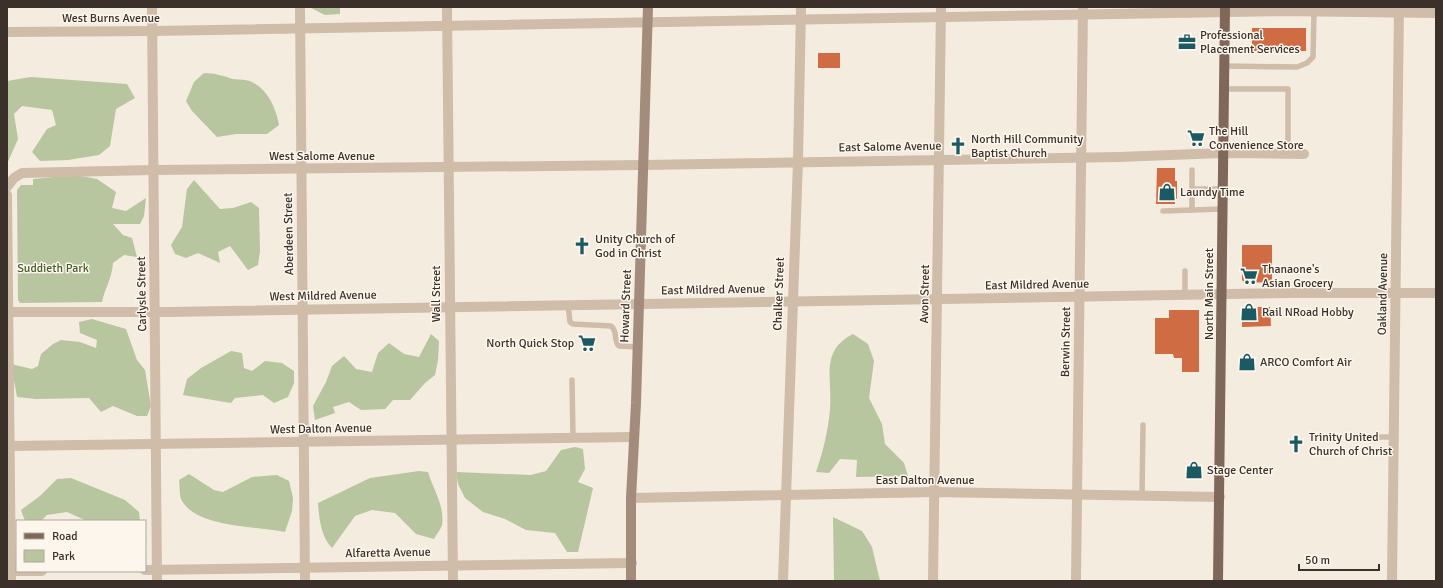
<svg xmlns="http://www.w3.org/2000/svg" width="1443" height="588" font-family="Signika,sans-serif">
<rect width="100%" height="100%" fill="#f5ece0"/>
<g fill="#b7c69e">
<path d="M309 7H340V14L325 15Z"/>
<path d="M204 73C215 73 223 76 233 79 239 80 246 79 252 82 268 90 276 108 279 125L267 134H236L217 137 192 111 186 101 194 82Z"/>
<path d="M31 77 127 84 135 98 116 109 110 146 99 155 68 160 40 161 32 152 47 129 56 125 52 110 22 106 14 114 18 139 7 164V81Z"/>
<path d="M76 175 97 179 116 192 112 208 126 211 146 198 144 216 140 224H113L123 235 132 238 137 257 124 255 113 263C112 278 105 288 102 302L20 303 18 300 17 190 21 185H33V179Z"/>
<path d="M194 180 220 209 233 208 251 202 259 208 260 251 258 265 248 270 230 246 218 252 220 263 198 253 186 258 175 254 171 245 182 227 187 189Z"/>
<path d="M92 319 126 329 137 360 145 370 151 406 147 416H137L113 406 101 412 89 398 36 399 17 397 11 364 32 369 38 366 41 354 53 344 61 340 80 342 96 348 97 340 80 333 79 322Z"/>
<path d="M431 334 439 341 438 360 435 375 425 383 410 400H393L385 409 361 410 349 402 333 407 335 413 315 420 313 406 326 382 332 366 344 356 356 369 372 372 378 353 389 343 404 354 419 357Z"/>
<path d="M853 334 868 344 874 361 869 398 882 424 885 444 904 463 908 476 856 477 857 460 840 459 829 473 816 472C823 452 828 431 830 410 833 379 819 351 853 334Z"/>
<path d="M231 351 242 353 244 368 252 371 265 361 282 363 294 371V383L288 397 274 403 263 395 235 398 231 403 183 395 187 379 201 368Z"/>
<path d="M575 447 583 449 585 469 578 482 593 488 578 552H567L555 533 526 530 505 519 483 512 465 498 458 484 456 472 531 475 546 471 561 450Z"/>
<path d="M419 471 428 472C433 489 445 506 442 525 441 529 436 535 434 539L416 534 395 513 372 510 355 516 332 548C321 537 319 518 318 503L370 478Z"/>
<path d="M189 474 214 490 223 492 252 477 277 475 289 481 293 498 292 511 285 532C257 526 198 528 182 501 179 496 180 486 179 480Z"/>
<path d="M71 478 125 500 139 512 140 521H87L67 512 47 515 41 521H25L21 510 40 496 57 479Z"/>
<path d="M833 517 862 531 872 547 880 581H834Z"/>
</g>
<g fill="#d06c43">
<rect x="1252" y="28" width="54" height="23"/>
<rect x="818" y="53" width="22" height="15"/>
<path d="M1157 168H1175V181H1177V199H1175V204H1156Z"/>
<path d="M1242 245H1272V282L1245 283 1242 280Z"/>
<path d="M1242 307H1270L1271 326 1242 327Z"/>
<path d="M1169 310H1199V372H1182V358H1174L1173 354H1155V318H1169Z"/>
</g>
<g fill="none" stroke-linecap="round" stroke-linejoin="round">
<g stroke="#cfbdaa" stroke-width="5.5">
<path d="M1225 66 1297 67 1307 63 1313 57 1314 12"/>
<path d="M1224 89H1288V152"/>
<path d="M1192 170V210"/>
<path d="M1192 189H1222"/>
<path d="M1163 211 1222 209"/>
<path d="M1185 271V295"/>
<path d="M568 305 570 322 573 324 611 326C618 331 613 340 619 346L638 347"/>
<path d="M572 380 573 438"/>
<path d="M1362 437H1394"/>
<path d="M1142 495 1143 425"/>
</g>
<g stroke="#cfbdaa" stroke-width="10">
<path d="M152 7 157 581"/>
<path d="M300 7 305 581"/>
<path d="M447 7 453 581"/>
<path d="M7 32 153 31 1279 11 1436 13"/>
<path d="M7 187 14 178 22 173 153 170 643 165 1119 157 1222 153 1304 154"/>
<path d="M7 195 11 581"/>
<path d="M7 312H168L1292 293H1436"/>
<path d="M9 446 633 437"/>
<path d="M631 498 935 492 1220 497"/>
<path d="M145 570 632 563"/>
<path d="M11 571H42"/>
<path d="M783 581 798 161 801 7"/>
<path d="M933 581 941 7"/>
<path d="M1076 581 1083 7"/>
<path d="M1392 581 1399 7"/>
</g>
<path stroke="#a38c7b" stroke-width="10" d="M631 581V498L636 403 648 7"/>
<path stroke="#7f685a" stroke-width="10" d="M1218 581 1225 7"/>
</g>
<defs>
<g id="office-bare" transform="scale(1.38)"><path d="M-6-3h4V-5.5h4V-3h4V5H-6ZM-1-4.5V-3h2v-1.5ZM-6 0V1H6V0Z" fill="#1b5a62" stroke="#fcf6ed" stroke-width="2.5" paint-order="stroke"/></g>
<g id="supermarket-bare" transform="scale(1.38)"><path d="M-6-5.5h2.5l.6 2H6L4.5 2H-2.5L-4.4-4H-6ZM-1.5 3.2a1.3 1.3 0 1 0 .1 0ZM3 3.2a1.3 1.3 0 1 0 .1 0Z" fill="#1b5a62" stroke="#fcf6ed" stroke-width="2.5" paint-order="stroke"/></g>
<g id="church-bare" transform="scale(1.38)"><path d="M-1.2-6h2.4v3.5h3.3v2.4h-3.3V6h-2.4V-.1h-3.3v-2.4h3.3Z" fill="#1b5a62" stroke="#fcf6ed" stroke-width="2.5" paint-order="stroke"/></g>
<g id="shop-bare" transform="scale(1.38)"><path d="M-5-2.5h2.3a2.7 3.5 0 0 1 5.4 0H5L5.5 6h-11ZM-1.5-2.5h3a1.5 2.3 0 0 0-3 0Z" fill="#1b5a62" stroke="#fcf6ed" stroke-width="2.5" paint-order="stroke"/></g>
</defs>
<g fill-rule="evenodd">
<use href="#office-bare" x="1187" y="42"/>
<use href="#supermarket-bare" x="1196" y="138"/>
<use href="#church-bare" x="958" y="146"/>
<use href="#shop-bare" x="1167" y="192"/>
<use href="#church-bare" x="582" y="246"/>
<use href="#supermarket-bare" x="1249" y="276"/>
<use href="#shop-bare" x="1249" y="312"/>
<use href="#supermarket-bare" x="587" y="343"/>
<use href="#shop-bare" x="1247" y="362"/>
<use href="#church-bare" x="1296" y="444"/>
<use href="#shop-bare" x="1194" y="470"/>
</g>
<g text-anchor="middle" dominant-baseline="central" stroke-width="3" stroke-linejoin="round" paint-order="stroke">
<g font-size="12" fill="#3c312a" stroke="#fcf6ed">
<text x="111" y="18">West Burns Avenue</text>
<text transform="translate(890 147) rotate(-1)">East Salome Avenue</text>
<text x="322" y="156">West Salome Avenue</text>
<text transform="translate(289 234) rotate(-91)">Aberdeen Street</text>
<text transform="translate(1037 285) rotate(-1)">East Mildred Avenue</text>
<text transform="translate(713 290) rotate(-1)">East Mildred Avenue</text>
<text transform="translate(142 294) rotate(-91)">Carlysle Street</text>
<text transform="translate(436 294) rotate(-90)">Wall Street</text>
<text transform="translate(779 294) rotate(-88)">Chalker Street</text>
<text transform="translate(925 294) rotate(-89)">Avon Street</text>
<text transform="translate(1209 294) rotate(-90)">North Main Street</text>
<text transform="translate(1383 294) rotate(-89)">Oakland Avenue</text>
<text transform="translate(323 296) rotate(-1)">West Mildred Avenue</text>
<text transform="translate(626 306) rotate(-88)">Howard Street</text>
<text transform="translate(1066 342) rotate(-89)">Berwin Street</text>
<text transform="translate(321 429) rotate(-1)">West Dalton Avenue</text>
<text x="925" y="480">East Dalton Avenue</text>
<text transform="translate(388 553) rotate(-1)">Alfaretta Avenue</text>
</g>
<g font-size="12" fill="#3c312a" stroke="#fcf6ed" text-anchor="start">
<text x="1200" y="35">Professional<tspan x="1200" dy="14">Placement Services</tspan></text>
<text x="1209" y="131">The Hill<tspan x="1209" dy="14">Convenience Store</tspan></text>
<text x="971" y="139">North Hill Community<tspan x="971" dy="14">Baptist Church</tspan></text>
<text x="1180" y="192">Laundy Time</text>
<text x="595" y="239">Unity Church of<tspan x="595" dy="14">God in Christ</tspan></text>
<text x="1262" y="269">Thanaone's<tspan x="1262" dy="14">Asian Grocery</tspan></text>
<text x="1262" y="312">Rail NRoad Hobby</text>
<text x="574" y="343" text-anchor="end">North Quick Stop</text>
<text x="1260" y="362">ARCO Comfort Air</text>
<text x="1309" y="437">Trinity United<tspan x="1309" dy="14">Church of Christ</tspan></text>
<text x="1207" y="470">Stage Center</text>
</g>
<g font-size="12" fill="#485d2b" stroke="#fcf6ed">
<text x="53" y="268">Suddieth Park</text>
</g>
</g>
<rect width="1443" height="588" fill="none" stroke="#3c312a" stroke-width="16"/>
<rect x="16" y="520" width="130" height="52" fill="#fcf6ed" stroke="#afa79f"/>
<rect x="24" y="533" width="20" height="6" fill="#7f685a" stroke="#afa79f"/>
<text x="52" y="540" font-size="12" fill="#3c312a">Road</text>
<rect x="24" y="550" width="20" height="12" fill="#b7c69e" stroke="#afa79f"/>
<text x="52" y="560" font-size="12" fill="#3c312a">Park</text>
<path d="M1299 564v6h80v-6" fill="none" stroke="#3c312a" stroke-width="2"/>
<text x="1305" y="564" font-size="12" fill="#3c312a" stroke="#fcf6ed" stroke-width="3" paint-order="stroke">50 m</text>
</svg>
